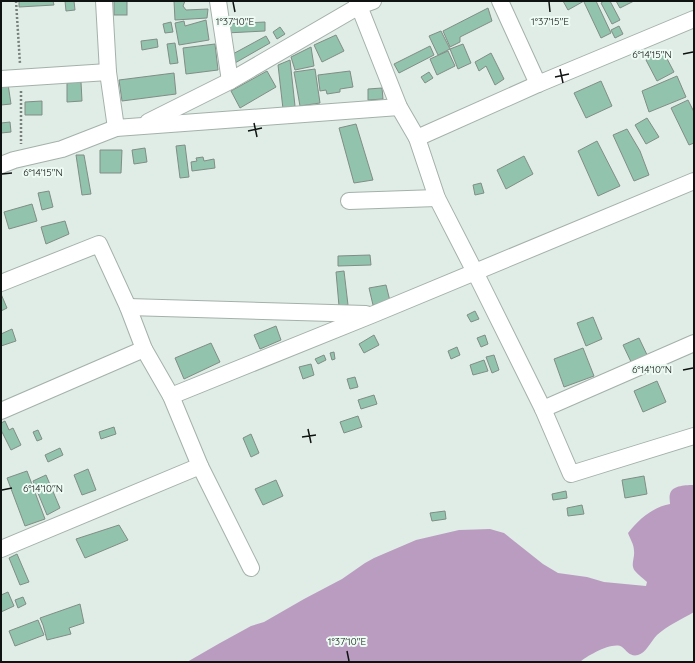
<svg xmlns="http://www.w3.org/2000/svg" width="695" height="663" font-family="Quicksand,sans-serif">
<rect width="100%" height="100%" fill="#e0ede7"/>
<path fill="#bb9cc1" d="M694 485V612C682 619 667 626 657 635 651 641 646 653 638 655 630 657 627 651 622 647 613 641 587 656 580 662H187L220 643 251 626 264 622 304 599 342 579 365 563 374 558 416 540 459 530 490 529 504 533 543 564 558 573 587 577 604 582 646 586 647 582C643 578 638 575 635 571 630 565 635 558 634 551 634 544 630 539 628 533 639 519 653 507 670 504 670 501 669 497 670 494 672 485 687 485 694 485Z"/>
<g fill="#92c3ac" stroke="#818d87">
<path d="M19 1H53L54 5 19 7Z"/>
<path d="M65 1H74L75 10 66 11Z"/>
<rect x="114" y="1" width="13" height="14"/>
<path d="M174 1H185L183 6 186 10 208 9 207 18 175 20Z"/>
<path d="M563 1H584L568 10Z"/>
<path d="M586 1H596L611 33 601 38 584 2Z"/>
<path d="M604 1H610L620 20 612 24 601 3Z"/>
<path d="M616 1H634L620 8Z"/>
<path d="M488 8 492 21 460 37V42L450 47 443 31Z"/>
<path d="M206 20 209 40 179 45 175 23 184 21 185 26Z"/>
<path d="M171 22 173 32 165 33 163 24Z"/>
<path d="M265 22V31L226 33V24Z"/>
<path d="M619 26 623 34 615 38 611 30Z"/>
<path d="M280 27 285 34 277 39 273 32Z"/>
<path d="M441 31 450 49 438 55 429 36Z"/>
<path d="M336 35 344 51 322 62 314 45Z"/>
<path d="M266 36 270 43 235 63 231 55Z"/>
<path d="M157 39 158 47 142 50 141 41Z"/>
<path d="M175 43 178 63 170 64 167 44Z"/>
<path d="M215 44 218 70 186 74 183 48Z"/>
<path d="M463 44 471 63 458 69 450 49Z"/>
<path d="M430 46 434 55 399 73 394 64Z"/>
<path d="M311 47 314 66 295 70 291 57Z"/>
<path d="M448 51 455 66 437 75 430 59Z"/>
<path d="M663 51 674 72 657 81 646 60Z"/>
<path d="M491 53 504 79 495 85 486 66 479 71 475 62Z"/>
<path d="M290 60 295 106 283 109 278 65Z"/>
<path d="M315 69 320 103 300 106 294 72Z"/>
<path d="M267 71 276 87 240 108 231 91Z"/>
<path d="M350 71 353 87 340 89V92L327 94 326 90 320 91 318 75Z"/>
<path d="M429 72 433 78 425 83 421 77Z"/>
<path d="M174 73 176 94 122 101 119 80Z"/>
<path d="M677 76 686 97 649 112 642 91Z"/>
<path d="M601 81 612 106 586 118 574 93Z"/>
<path d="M81 82 82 101 67 102V83Z"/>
<path d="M8 84 11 104 1 105V85Z"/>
<path d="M382 88 383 99 368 100V89Z"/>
<path d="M688 100 694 112V143L689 145 671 108Z"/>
<path d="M42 101V115H25V102Z"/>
<path d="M647 118 659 137 646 144 635 125Z"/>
<path d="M10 122 11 132 1 133V123Z"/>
<path d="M356 124 373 180 354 183 339 128Z"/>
<path d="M627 129 640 151 649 175 634 181 613 135Z"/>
<path d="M597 141 620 186 598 196 578 151Z"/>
<path d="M185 145 189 177 180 178 176 146Z"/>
<path d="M145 148 147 162 134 164 132 150Z"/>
<path d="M100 150H122L121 173H100Z"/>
<path d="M76 155H84L91 194 82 195Z"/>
<path d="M524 156 533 174 506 189 497 170Z"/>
<path d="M203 157 204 161 214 159 215 168 192 171 191 162 197 161 196 158Z"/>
<path d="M481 183 484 193 475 195 473 185Z"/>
<path d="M49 191 53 207 42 210 38 193Z"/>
<path d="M32 204 37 221 9 229 4 212Z"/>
<path d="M65 221 69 234 46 244 41 227Z"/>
<path d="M370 255 371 265 338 266V256Z"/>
<path d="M344 271 348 305 339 306 336 272Z"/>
<path d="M386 285 390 301 373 305 369 288Z"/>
<path d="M1 294 7 308 1 311Z"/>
<path d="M475 311 479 319 471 322 467 315Z"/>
<path d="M593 317 602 339 586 346 577 323Z"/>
<path d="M276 326 281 340 260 349 254 335Z"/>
<path d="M12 329 16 341 1 346V334Z"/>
<path d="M374 335 379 345 364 353 359 344Z"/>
<path d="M485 335 488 344 481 347 477 338Z"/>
<path d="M639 338 649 359 633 366 623 345Z"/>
<path d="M211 343 220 362 184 379 175 358Z"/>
<path d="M457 347 460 355 451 359 448 351Z"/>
<path d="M583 348 594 376 564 387 554 359Z"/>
<path d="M334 352 335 359 332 360 330 353Z"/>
<path d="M324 355 326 360 318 364 315 359Z"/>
<path d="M494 355 499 370 492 373 486 357Z"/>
<path d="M484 360 488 371 473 375 470 365Z"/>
<path d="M311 364 314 375 303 379 299 367Z"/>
<path d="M355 377 358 387 350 389 347 379Z"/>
<path d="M657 381 666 402 643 412 634 391Z"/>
<path d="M374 395 377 404 361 409 358 400Z"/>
<path d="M358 416 362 427 344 433 340 422Z"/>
<path d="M5 421 9 430 13 428 21 445 11 450 1 430V423Z"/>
<path d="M114 427 116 434 101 439 99 432Z"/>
<path d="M38 430 42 439 37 441 33 432Z"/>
<path d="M251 434 259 453 251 457 243 438Z"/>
<path d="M60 448 63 455 48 462 45 455Z"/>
<path d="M88 469 96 490 82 495 74 475Z"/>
<path d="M27 471 45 519 25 526 7 478Z"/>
<path d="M46 475 60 508 47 515 33 481Z"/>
<path d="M644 476 647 494 625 498 622 480Z"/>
<path d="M276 480 283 496 263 505 255 489Z"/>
<path d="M566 491 567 498 553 500 552 494Z"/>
<path d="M582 505 584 514 568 516 567 508Z"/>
<path d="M445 511 446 519 432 521 430 513Z"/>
<path d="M119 525 128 540 85 558 76 539Z"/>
<path d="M17 554 29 582 20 585 9 558Z"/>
<path d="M8 592 14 606 1 612V595Z"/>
<path d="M23 597 26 604 18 608 15 600Z"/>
<path d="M80 604 84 623 69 628 71 634 47 640 43 625 40 618Z"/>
<path d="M38 620 44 635 15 646 9 631Z"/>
</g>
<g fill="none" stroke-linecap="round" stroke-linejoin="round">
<g stroke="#a4b1aa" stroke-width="18">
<g id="minor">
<path d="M104 1 108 72 116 128"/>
<path d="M218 1 230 81"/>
<path d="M357 1 399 107 417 138 437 198 475 272 543 409 571 474 694 436"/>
<path d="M500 1 538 84"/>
<path d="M1 79 108 72"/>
<path d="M148 122 230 81 359 6 373 1"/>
<path d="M417 138 538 84 694 19"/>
<path d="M1 165 14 160 62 149 116 128 399 107"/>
<path d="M349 201 437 198"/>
<path d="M1 283 99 244 128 307 144 349 171 396 200 466 251 568"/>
<path d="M128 307 366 314"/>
<path d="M171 396 374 314 694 181"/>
<path d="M543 409 694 343"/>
<path d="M1 411 144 349"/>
<path d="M1 549 200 466"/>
</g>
</g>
<g stroke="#77807c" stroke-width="2.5" stroke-dasharray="2 2" stroke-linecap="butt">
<path d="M16 1 20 64"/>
<path d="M21 91V144"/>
</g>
<use href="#minor" stroke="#fff" stroke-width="16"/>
</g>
<path fill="none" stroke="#0f1311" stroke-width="1.5" d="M233 2 235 12M549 2 550 12M683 54 693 52M560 69 563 83M555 77 569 74M254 123 257 137M248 131 262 128M2 174 12 173M683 370 693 368M308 429 311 443M302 437 316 435M2 490 12 488M347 651 349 661"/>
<g font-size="10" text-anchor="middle" fill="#0f1311" stroke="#edfbf4" stroke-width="4" stroke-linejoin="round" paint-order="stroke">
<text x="235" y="25">1°37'10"E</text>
<text x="550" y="25">1°37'15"E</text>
<text x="652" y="58">6°14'15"N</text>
<text x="43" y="176">6°14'15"N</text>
<text x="652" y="373">6°14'10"N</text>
<text x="43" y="492">6°14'10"N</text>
<text x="347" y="645">1°37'10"E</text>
</g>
<rect width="695" height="663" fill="none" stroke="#0f1311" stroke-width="4"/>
</svg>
